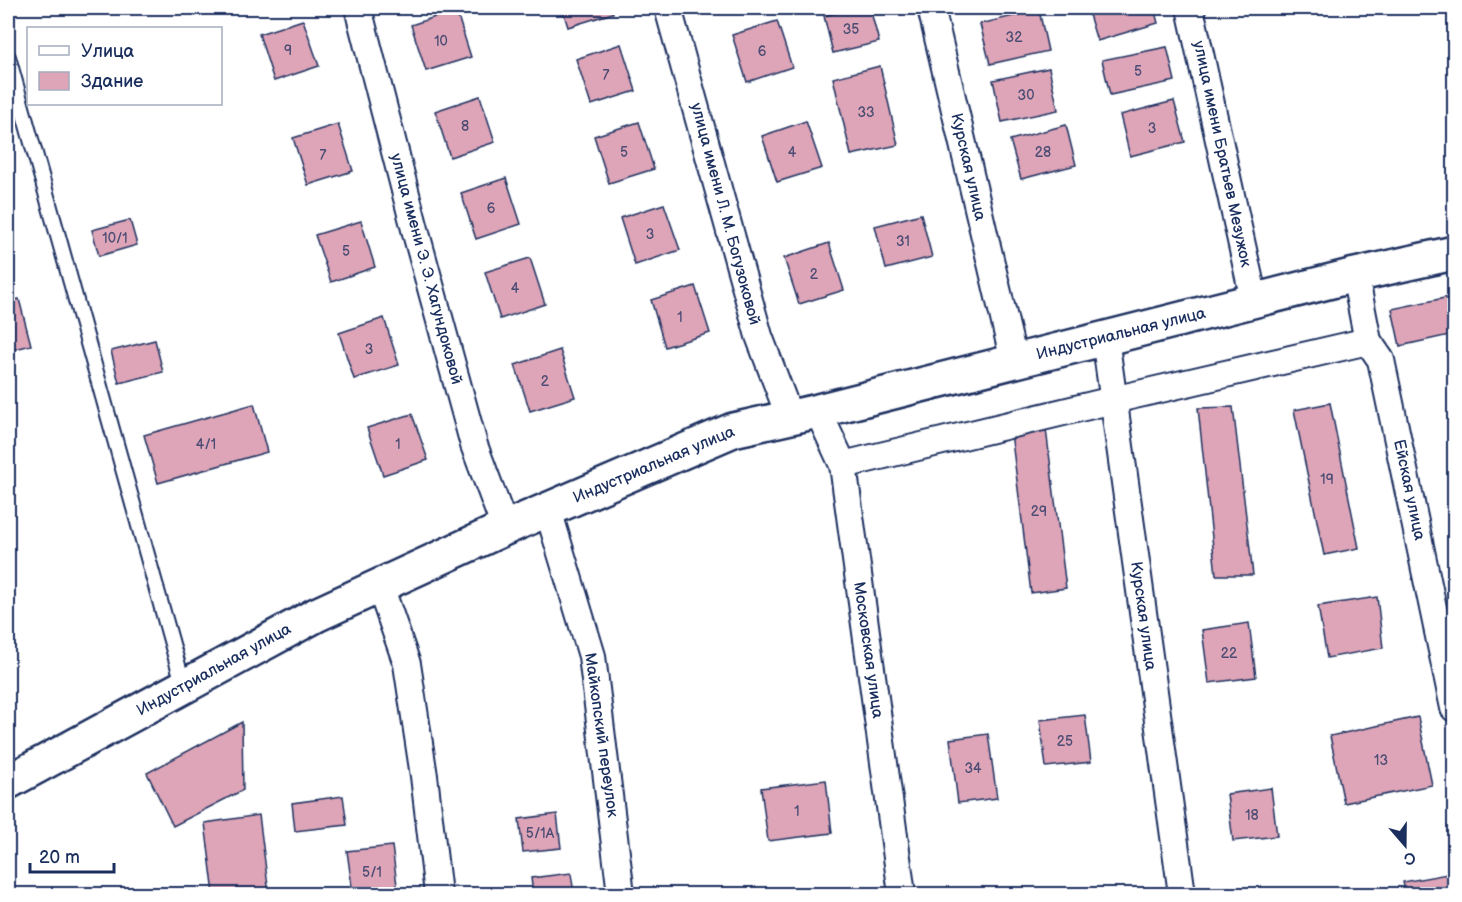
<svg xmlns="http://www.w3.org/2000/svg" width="1462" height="902" font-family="'Balsamiq Sans',sans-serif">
<rect width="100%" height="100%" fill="#fff"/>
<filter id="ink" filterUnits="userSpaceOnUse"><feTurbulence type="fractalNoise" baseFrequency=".0167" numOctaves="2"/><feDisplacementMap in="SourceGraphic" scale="12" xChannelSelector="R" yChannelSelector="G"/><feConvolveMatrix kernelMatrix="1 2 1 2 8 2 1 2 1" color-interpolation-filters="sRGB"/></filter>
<g filter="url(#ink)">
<g fill="#dda5b7" stroke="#1b2f5e" stroke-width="1.5">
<path d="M562 8H611L613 13 568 27Z"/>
<path d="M856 8H870L879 42 833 53 824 16Z"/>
<path d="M1087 8H1154L1158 23 1097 41Z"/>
<path d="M456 10 471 57 426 71 411 25Z"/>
<path d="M1039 10 1048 51 990 64 980 24Z"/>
<path d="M303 20 319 66 274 81 259 34Z"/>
<path d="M777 21 792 67 747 82 732 35Z"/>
<path d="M621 44 636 91 591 105 576 59Z"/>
<path d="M1167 47 1175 81 1110 95 1102 60Z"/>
<path d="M880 66 898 145 851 155 833 78Z"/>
<path d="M1049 68 1058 110 1002 122 993 80Z"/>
<path d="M480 96 495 142 450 157 435 111Z"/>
<path d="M1174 101 1185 142 1130 156 1120 115Z"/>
<path d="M806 121 822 168 777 182 762 136Z"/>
<path d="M639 122 654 169 609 183 594 136Z"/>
<path d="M338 124 353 171 308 185 293 138Z"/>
<path d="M1066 125 1076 165 1021 179 1010 140Z"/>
<path d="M506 178 521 224 476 239 461 193Z"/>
<path d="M664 204 680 250 635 265 620 218Z"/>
<path d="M921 214 932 257 886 269 875 226Z"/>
<path d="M130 220 137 245 99 256 92 230Z"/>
<path d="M361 221 375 267 331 282 315 235Z"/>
<path d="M829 243 844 290 799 304 784 258Z"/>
<path d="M530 258 545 304 500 319 485 272Z"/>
<path d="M695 286 710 333 665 347 651 300Z"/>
<path d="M1454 296V334L1400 346 1392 309Z"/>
<path d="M19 299 31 345 8 351V302Z"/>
<path d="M384 318 399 365 354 379 339 333Z"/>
<path d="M155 340 163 372 119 383 111 351Z"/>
<path d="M560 350 575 397 530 411 515 365Z"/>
<path d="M1330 403 1359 548 1324 555 1294 410Z"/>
<path d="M254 404 267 452 158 483 144 435Z"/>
<path d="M1233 407 1253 575H1216L1198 408Z"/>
<path d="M412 414 428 460 383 475 367 428Z"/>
<path d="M1046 429 1066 588 1031 593 1011 433Z"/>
<path d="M1377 597 1383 648 1327 658 1318 606Z"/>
<path d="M1249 623 1256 677 1209 683 1202 630Z"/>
<path d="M1085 715 1091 762 1046 767 1040 720Z"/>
<path d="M1418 717 1432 785 1344 803 1330 736Z"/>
<path d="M242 722 243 790 173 826 147 773Z"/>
<path d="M988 734 997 798 958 803 950 739Z"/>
<path d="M826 780 832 833 768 841 761 788Z"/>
<path d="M1271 788 1277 836 1233 841 1227 794Z"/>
<path d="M343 796 347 825 295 831 292 803Z"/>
<path d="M557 814 561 848 523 852 519 819Z"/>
<path d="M259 815 269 894H214L205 823Z"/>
<path d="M392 846 398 893 383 894H353L347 851Z"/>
<path d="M571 873 574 894H533L531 878Z"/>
<path d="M8 874 17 894H8Z"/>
<path d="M1447 874 1451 894H1406L1403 882Z"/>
<path d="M1291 889 1292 894H1247Z"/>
</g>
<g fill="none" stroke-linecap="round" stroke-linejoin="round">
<g stroke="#1b2f5e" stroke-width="18">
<path id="service" d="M8 57 184 687"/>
</g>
<g stroke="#1b2f5e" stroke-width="30">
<g id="minor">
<path d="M358 8 417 237 474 445 505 528"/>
<path d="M668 8 759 336 790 418"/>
<path d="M931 8 1014 361"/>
<path d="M1190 8 1254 300"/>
<path d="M1355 275 1368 341 1381 360 1454 708"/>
<path d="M1105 338 1182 894"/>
<path d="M818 411 843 465 902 894"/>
<path d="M843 465 1113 400 1368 341"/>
<path d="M548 510 592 656 621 894"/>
<path d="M380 586 407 664 424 776 438 894"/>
</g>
</g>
<g stroke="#1b2f5e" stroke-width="38">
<path id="tertiary" d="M8 782 316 615 505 528 733 430 818 411 1355 275 1454 253"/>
</g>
<use href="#service" stroke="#fff" stroke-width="14"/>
<use href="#minor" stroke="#fff" stroke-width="26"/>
<use href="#tertiary" stroke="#fff" stroke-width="33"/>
</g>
</g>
<g text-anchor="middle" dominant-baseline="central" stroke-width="4.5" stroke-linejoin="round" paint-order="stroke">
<g font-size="14" fill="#4c4c74">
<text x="851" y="29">35</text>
<text x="1014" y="37">32</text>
<text x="441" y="41">10</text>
<text x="288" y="50">9</text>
<text x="762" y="51">6</text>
<text x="1138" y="71">5</text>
<text x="606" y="75">7</text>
<text x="1026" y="95">30</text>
<text x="866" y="112">33</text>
<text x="465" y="126">8</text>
<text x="1152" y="128">3</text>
<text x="624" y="152">5</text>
<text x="792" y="152">4</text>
<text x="1043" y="152">28</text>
<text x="323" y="155">7</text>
<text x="491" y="208">6</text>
<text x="650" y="234">3</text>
<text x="115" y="238">10/1</text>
<text x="903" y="241">31</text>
<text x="346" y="251">5</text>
<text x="814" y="274">2</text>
<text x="515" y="288">4</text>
<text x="680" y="317">1</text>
<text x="369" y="349">3</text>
<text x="545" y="381">2</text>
<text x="206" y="444">4/1</text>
<text x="398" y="444">1</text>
<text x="1327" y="479">19</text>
<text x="1039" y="511">29</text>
<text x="1229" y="653">22</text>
<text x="1065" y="741">25</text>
<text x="1381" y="760">13</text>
<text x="973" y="768">34</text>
<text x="797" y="811">1</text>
<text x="1252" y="815">18</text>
<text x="540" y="833">5/1А</text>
<text x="372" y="872">5/1</text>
</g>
<g font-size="16" fill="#1b2f5e" stroke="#fff">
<text transform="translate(1222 154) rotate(78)">улица имени Братьев Мезужок</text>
<text transform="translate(968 167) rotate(77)">Курская улица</text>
<text transform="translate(725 214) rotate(75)">улица имени Л. М. Богузоковой</text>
<text transform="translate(426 269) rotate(75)">улица имени Э. Э. Хагундоковой</text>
<text transform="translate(1121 334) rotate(-14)">Индустриальная улица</text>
<text transform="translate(654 465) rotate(-23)">Индустриальная улица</text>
<text transform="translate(1409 490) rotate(78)">Ейская улица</text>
<text transform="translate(1143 616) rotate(82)">Курская улица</text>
<text transform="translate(868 650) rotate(82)">Московская улица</text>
<text transform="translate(214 670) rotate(-29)">Индустриальная улица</text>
<text transform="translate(601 735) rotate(82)">Майкопский переулок</text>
</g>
</g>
<rect width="1462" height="902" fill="none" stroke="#fff" stroke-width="30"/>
<rect x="15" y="15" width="1432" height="872" fill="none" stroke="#1b2f5e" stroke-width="2" filter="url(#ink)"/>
<rect x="27" y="27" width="195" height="78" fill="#ffffff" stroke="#a4acbf" stroke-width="1.5"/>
<rect x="39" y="46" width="30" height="9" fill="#ffffff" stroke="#a4acbf" stroke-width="1.5"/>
<text x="81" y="57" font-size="18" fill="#1b2f5e">Улица</text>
<rect x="39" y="72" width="30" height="18" fill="#dda5b7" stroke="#a4acbf" stroke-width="1.5"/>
<text x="81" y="87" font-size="18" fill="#1b2f5e">Здание</text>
<g transform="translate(1405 845) rotate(160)" stroke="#ffffff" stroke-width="4.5" paint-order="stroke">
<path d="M0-4.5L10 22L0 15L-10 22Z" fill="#1b2f5e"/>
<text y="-9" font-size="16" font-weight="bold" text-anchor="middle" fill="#1b2f5e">С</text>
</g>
<path d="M30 863v9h84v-9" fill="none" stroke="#1b2f5e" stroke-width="3"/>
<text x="39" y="863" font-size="18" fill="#1b2f5e" stroke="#ffffff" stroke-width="4.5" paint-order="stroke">20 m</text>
</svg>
